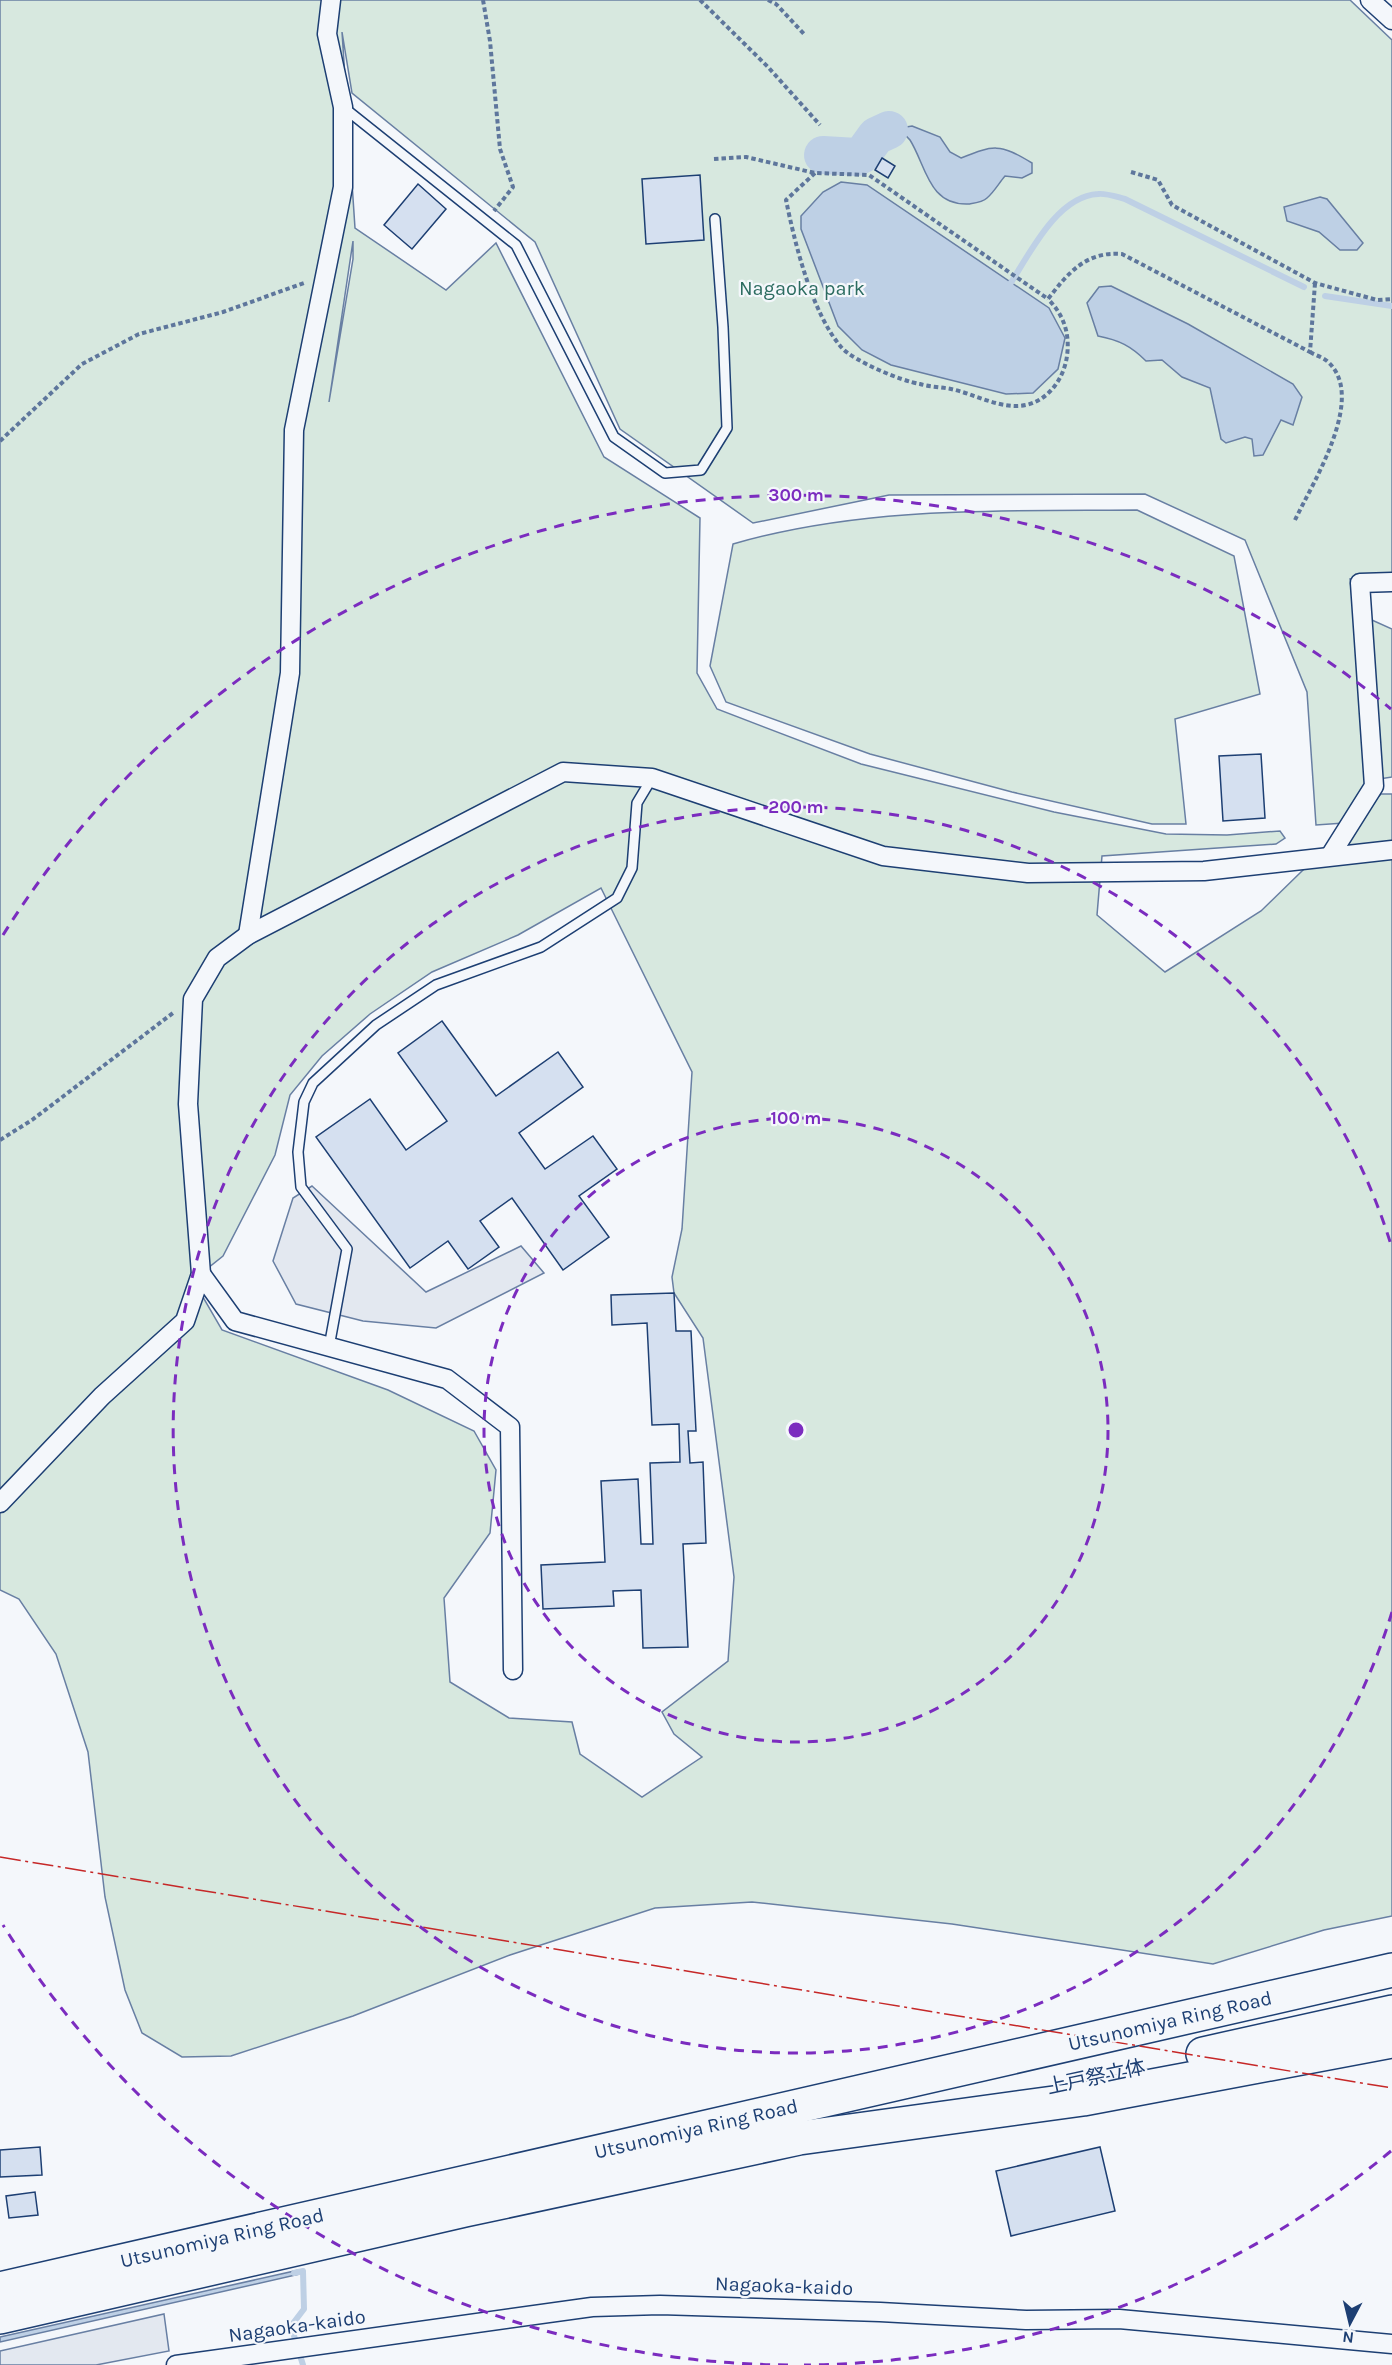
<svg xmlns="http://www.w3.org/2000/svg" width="1392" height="2365" font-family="Karla,'Noto Sans JP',sans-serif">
<rect width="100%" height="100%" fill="#f4f7fb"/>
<g fill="#d7e8df" stroke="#687fa3" stroke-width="1.5" fill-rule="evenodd">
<path d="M0 0H1350L1392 40V576L1350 579 1371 777 1344 823 1316 825 1307 692 1245 540 1145 494 889 495 753 523 620 429 535 242 352 93 342 32 355 228 446 290 496 243 604 457 700 518 697 673 717 709 861 764 1054 812 1166 834 1227 835 1280 831 1285 838 1276 844 1102 856 1097 915 1165 972 1261 911 1381 794H1392V1916L1324 1930 1213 1964 952 1924 752 1902 655 1908 510 1955 353 2016 231 2056 182 2057 142 2033 125 1990 105 1897 88 1752 56 1654 19 1599 0 1590ZM353 241V259L329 402ZM601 888 692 1072 682 1229 672 1277 674 1293 703 1338 734 1577 728 1661 662 1712 674 1734 702 1757 642 1797 580 1754 572 1722 509 1718 450 1682 444 1598 490 1533 496 1470 474 1431 388 1390 222 1330 193 1280 223 1256 275 1155 290 1095 322 1056 370 1014 432 972 518 935Z"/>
<path d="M1137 510 1234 556 1260 694 1175 719 1186 824H1152L1012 792 870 754 726 702 710 666 733 544C863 506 1002 511 1137 510Z"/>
<path d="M1363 616 1392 629V777L1373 780Z"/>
</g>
<g fill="#e3e8f0" stroke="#687fa3" stroke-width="1.5">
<path d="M312 1186 426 1292 521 1246 544 1273 436 1328 363 1321 296 1304 273 1261 293 1198Z"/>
<path d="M164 2314 169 2351 96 2365H0V2351Z"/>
</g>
<g fill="#bed0e5" stroke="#687fa3" stroke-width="1.5">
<path d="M912 126 940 137 950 152 961 158C994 145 999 143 1032 163V173L1022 178 1005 176C999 183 994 192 987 198 983 202 975 203 969 204 928 206 926 165 910 140 905 133 896 131 889 130Z"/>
<path d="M841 182 867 185 1049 308 1065 338 1058 369 1033 393 1006 394 891 365 862 350 838 326 801 229V216L823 192Z"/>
<path d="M1320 197 1327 199 1363 243 1357 250H1340L1319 232 1287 221 1284 207Z"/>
<path d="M1111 286 1188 324 1293 384 1302 397 1293 425 1281 420 1263 455 1254 456 1252 439 1245 437 1226 443 1221 439 1210 388 1182 377 1162 360 1146 361C1131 346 1119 340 1098 336L1087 303 1099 287Z"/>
<path d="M299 2270 300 2274 0 2342V2337Z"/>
</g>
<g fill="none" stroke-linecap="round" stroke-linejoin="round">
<g stroke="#bed0e5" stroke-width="6">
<path d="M1007 289C1028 257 1056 196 1098 194 1106 193 1117 197 1125 199L1304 287"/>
<path d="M1325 296 1392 306"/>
<path d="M294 2273 303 2271 304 2309 291 2326 303 2365"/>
</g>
<path stroke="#bed0e5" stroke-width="38" d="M823 155 857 157 863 154 876 136 889 130"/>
</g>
<g fill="#d5e0f0" stroke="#1d3f73" stroke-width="1.5">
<path d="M882 158 895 166 888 178 875 170Z"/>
<path d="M700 175 704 240 646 244 642 179Z"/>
<path d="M418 184 446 209 412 249 384 225Z"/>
<path d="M1261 754 1265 818 1223 821 1219 756Z"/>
<path d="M442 1021 496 1096 558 1052 583 1087 519 1133 545 1169 593 1136 617 1169 579 1196 609 1237 563 1270 512 1198 480 1221 499 1247 468 1269 448 1241 410 1268 316 1137 370 1099 406 1150 447 1121 398 1053Z"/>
<path d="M674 1293 676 1331H691L696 1431H688L690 1463 703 1462 706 1543 683 1544 688 1647 643 1648 641 1590 613 1591 614 1606 543 1609 541 1565 605 1562 601 1481 638 1479 641 1544H653L650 1463 680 1462 679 1424 652 1425 647 1323 612 1325 611 1295Z"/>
<path d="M40 2147 42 2175 0 2177V2150Z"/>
<path d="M1100 2147 1115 2211 1011 2236 996 2171Z"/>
<path d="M35 2192 38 2215 9 2218 6 2196Z"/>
</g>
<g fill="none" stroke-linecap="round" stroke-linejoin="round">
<g stroke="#1d3f73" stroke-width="12">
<g id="lane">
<path d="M343 107 516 245 614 437 665 473 701 470 727 428 723 327 715 219"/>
<path d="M329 1347 347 1249 301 1187 298 1152 304 1102 313 1083 376 1025 436 985 541 947 617 898 632 868 637 803 652 778"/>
</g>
</g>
<g stroke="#1d3f73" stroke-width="21">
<g id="street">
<path d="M1370 0 1392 20"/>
<path d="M1330 856 1374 786 1360 583 1392 582"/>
<path d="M248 935 290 673 294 430 343 187V107L327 34 331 0"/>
<path d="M201 1274 235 1321 447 1379 510 1427 513 1670"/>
<path d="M0 1503 102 1396 185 1321 201 1274 188 1104 193 999 217 958 248 935 563 772 652 778 883 856 1028 873 1204 871 1392 850"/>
<path d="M176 2365 592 2307 660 2305 880 2312 1026 2320 1119 2319 1392 2344"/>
</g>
</g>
<g stroke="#1d3f73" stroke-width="36">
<g id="highway">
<path d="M1203 2054 1392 2012"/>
<path d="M0 2289 1392 1970"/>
<path d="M0 2317 465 2210 799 2138 1083 2099 1392 2041"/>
</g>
</g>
<g stroke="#5e769c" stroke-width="4" stroke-dasharray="4.5 3" stroke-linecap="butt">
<path d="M483 0 490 41 500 149 513 187 494 211"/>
<path d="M700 0 768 67 820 125"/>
<path d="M768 0 776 4 804 34"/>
<path d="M714 159 746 157 815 173 869 175 1048 299C1068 273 1086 251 1122 254L1310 352 1315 283"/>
<path d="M1131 172 1158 180 1172 205 1315 283 1377 300 1392 299"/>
<path d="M815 173 786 200C795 244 812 314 842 348 854 361 901 381 920 384 930 387 941 387 951 389 975 394 1001 410 1026 405 1049 400 1064 378 1067 356 1070 334 1064 315 1048 299"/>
<path d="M0 441 82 364 139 334 223 312 304 283"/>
<path d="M1295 520C1313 482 1368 396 1327 361 1322 357 1315 355 1310 352"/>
<path d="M0 1140 32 1120 173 1013"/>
</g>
<use href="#lane" stroke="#f4f7fb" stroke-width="9"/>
<use href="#street" stroke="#f4f7fb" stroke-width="18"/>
<use href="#highway" stroke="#f4f7fb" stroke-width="33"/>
<path stroke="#c62828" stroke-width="1.5" stroke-dasharray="21 4.5 3 4.5" stroke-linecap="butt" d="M0 1857 1392 2088"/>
</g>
<g fill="none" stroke="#7b2cbf" stroke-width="3" stroke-dasharray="10 8">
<circle cx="796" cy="1430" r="312"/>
<path d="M1392 1612A623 623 0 1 1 1392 1248"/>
<path d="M1391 2151A935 935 0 0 1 804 2365M788 2365A935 935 0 0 1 3 1925M3 935A935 935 0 0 1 1391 709"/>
</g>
<g text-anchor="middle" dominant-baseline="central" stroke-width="4.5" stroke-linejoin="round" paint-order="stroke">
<g font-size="20" fill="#2c6c60" stroke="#f4f7fb">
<text x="802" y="288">Nagaoka park</text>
</g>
<g font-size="20" fill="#1d3f73" stroke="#f4f7fb">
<text transform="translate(1170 2021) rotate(-13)">Utsunomiya Ring Road</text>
<text transform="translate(1096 2077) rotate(-12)">上戸祭立体</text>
<text transform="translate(696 2129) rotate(-13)">Utsunomiya Ring Road</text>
<text transform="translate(222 2238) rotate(-13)">Utsunomiya Ring Road</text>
<text transform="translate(784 2286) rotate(2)">Nagaoka-kaido</text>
<text transform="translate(297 2326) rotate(-8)">Nagaoka-kaido</text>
</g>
</g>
<circle cx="796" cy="1430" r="9" fill="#7b2cbf" stroke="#f4f7fb" stroke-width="3"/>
<g font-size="18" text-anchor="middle" font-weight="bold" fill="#7b2cbf" stroke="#f4f7fb" stroke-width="4.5" stroke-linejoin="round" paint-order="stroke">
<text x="796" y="501">300 m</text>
<text x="796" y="813">200 m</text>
<text x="796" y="1124">100 m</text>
</g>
<g transform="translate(1350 2323) rotate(187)" stroke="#f4f7fb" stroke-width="4.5" paint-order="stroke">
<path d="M0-4.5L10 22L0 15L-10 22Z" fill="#1d3f73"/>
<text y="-9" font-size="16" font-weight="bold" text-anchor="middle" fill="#1d3f73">N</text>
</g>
</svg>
